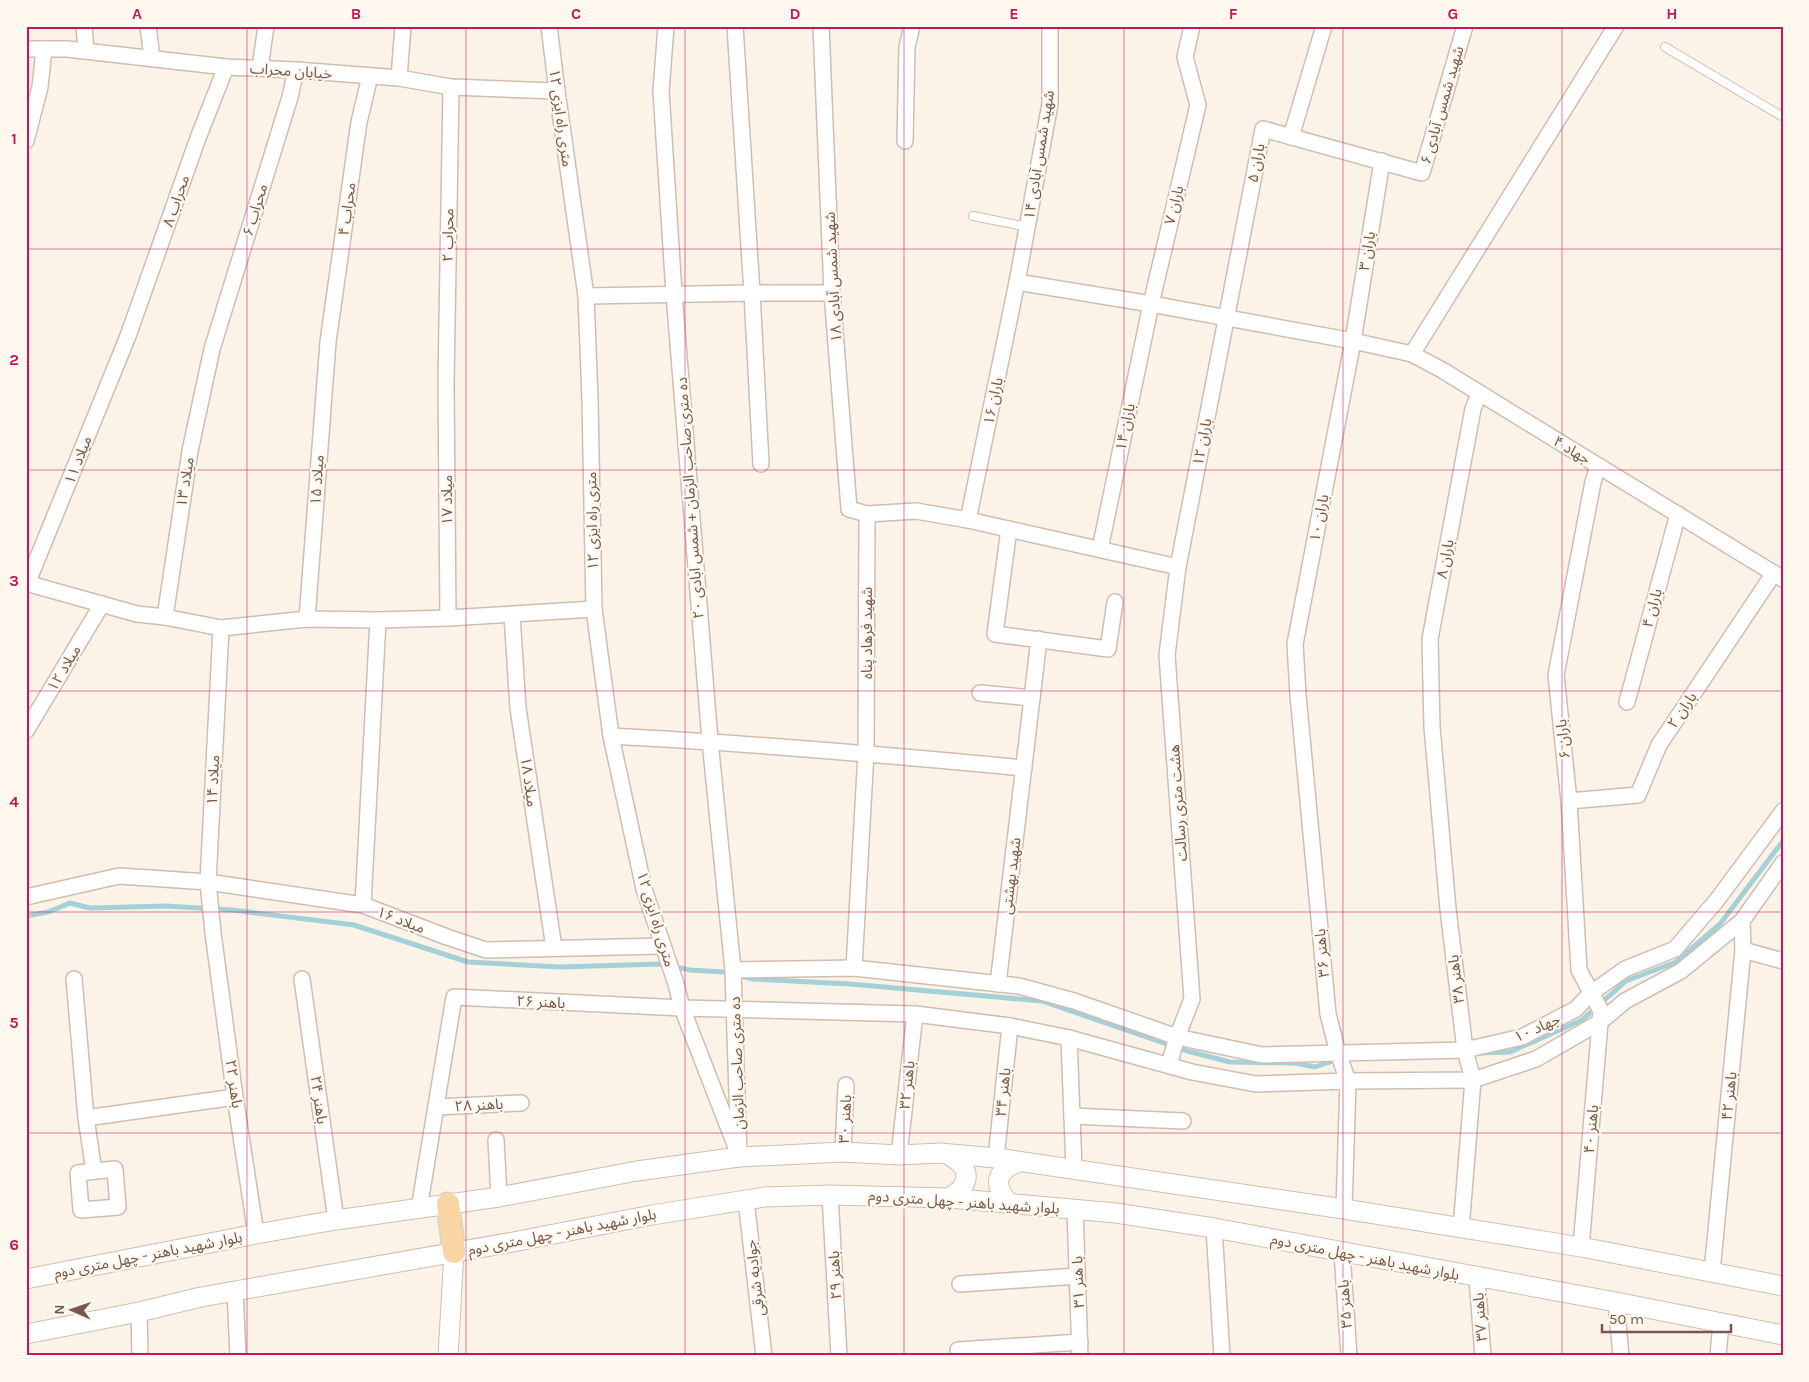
<svg xmlns="http://www.w3.org/2000/svg" width="1809" height="1382" font-family="Karla,'Noto Sans Arabic',sans-serif">
<rect width="100%" height="100%" fill="#fcf3e8"/>
<g fill="none" stroke-linecap="round" stroke-linejoin="round">
<g stroke="#a3d1d7" stroke-width="5">
<path d="M26 916 48 912 70 903 90 908 166 906 232 910 354 925 468 962 560 967 660 964 690 970 724 972 753 979 850 984 1042 1001 1187 1051 1230 1062 1295 1063 1315 1067 1339 1059"/>
<path d="M1479 1053 1510 1052 1582 1020 1626 981 1676 962 1720 924 1783 841"/>
</g>
<g stroke="#d0bdb0" stroke-width="10">
<g id="service">
<path d="M1665 47 1783 117"/>
<path d="M973 216 1028 227"/>
</g>
</g>
<g stroke="#d0bdb0" stroke-width="18">
<g id="minor">
<path d="M84 26 86 51"/>
<path d="M148 26 152 58"/>
<path d="M549 26 557 91 586 296 590 399 594 609 611 736 644 889 676 984 682 1008 915 1014 1010 1026 1069 1038 1192 1072 1256 1084 1348 1081 1473 1080 1536 1059 1600 1022 1625 1001 1681 971 1742 921 1783 863"/>
<path d="M666 26 661 91 674 294 710 741 733 970 739 1157"/>
<path d="M735 26 752 293 761 464"/>
<path d="M821 26 832 293 849 509 867 514 916 511 968 520 1178 567"/>
<path d="M26 49H67L226 67 296 70 399 78 451 87 557 91"/>
<path d="M260 68 266 26"/>
<path d="M399 78 403 26"/>
<path d="M1291 137 1324 26"/>
<path d="M26 141 40 87 44 49"/>
<path d="M905 141 907 47 912 26"/>
<path d="M1017 282 1151 304 1353 341 1412 354 1442 370 1783 579"/>
<path d="M586 296 752 293H832"/>
<path d="M1412 354 1616 26"/>
<path d="M968 520 1017 282 1050 104V26"/>
<path d="M1009 529 995 634 1108 649 1115 602"/>
<path d="M1100 549 1151 304 1198 105 1185 57 1192 26"/>
<path d="M26 583 137 614 165 617 221 628 307 619 378 620 448 618 594 609"/>
<path d="M27 584 128 336 198 138 226 67"/>
<path d="M512 615 518 708 554 948"/>
<path d="M165 617 190 451 212 349 290 97 296 70"/>
<path d="M448 618 446 383 451 87"/>
<path d="M307 619 328 342 359 122 370 76"/>
<path d="M221 628 208 882 213 933 235 1097 256 1234"/>
<path d="M980 693 1032 698"/>
<path d="M1627 702 1678 514"/>
<path d="M26 731 102 604"/>
<path d="M611 736C749 743 886 755 1024 768"/>
<path d="M1569 801 1638 795 1659 745 1774 573"/>
<path d="M26 897 119 876 208 882 363 905 447 937 486 950 663 946"/>
<path d="M363 905 378 620"/>
<path d="M1743 950 1783 961"/>
<path d="M854 968 866 752 867 514"/>
<path d="M733 970 854 968 1019 986 1074 1001 1177 1037 1262 1055 1465 1050 1522 1037 1576 1009 1590 994 1625 969 1675 949 1717 900 1783 811"/>
<path d="M74 979 86 1118 94 1171"/>
<path d="M302 979 336 1220"/>
<path d="M998 984 1039 639"/>
<path d="M1069 1038 1074 1170"/>
<path d="M1169 1065 1177 1037 1192 999 1167 655 1178 567 1263 129 1422 173 1465 26"/>
<path d="M436 1107 521 1103"/>
<path d="M1072 1116 1183 1121"/>
<path d="M86 1118 235 1097"/>
<path d="M496 1140 499 1197"/>
<path d="M843 1152 846 1085"/>
<path d="M899 1155 915 1014"/>
<path d="M996 1158 1010 1026"/>
<path d="M115 1169 118 1207 81 1210 78 1173Z"/>
<path d="M830 1195 839 1356"/>
<path d="M746 1200 764 1356"/>
<path d="M419 1209 454 997 682 1008 736 1147"/>
<path d="M1075 1209 1080 1356"/>
<path d="M1344 1209 1348 1081 1338 1053 1328 1014 1298 695 1295 644 1353 341 1382 161"/>
<path d="M1214 1228 1222 1356"/>
<path d="M1461 1229 1473 1080 1465 1050 1448 909 1432 727 1430 639 1473 409 1479 394"/>
<path d="M1581 1247 1601 1011 1579 970 1569 801 1556 675 1593 482 1598 466"/>
<path d="M1342 1252 1349 1356"/>
<path d="M1712 1272 1743 950 1742 921"/>
<path d="M1477 1278 1483 1356"/>
<path d="M960 1284 1077 1276"/>
<path d="M235 1291 238 1356"/>
<path d="M1616 1302 1621 1356"/>
<path d="M139 1312 140 1356"/>
<path d="M958 1350 1080 1342"/>
<path d="M1718 1356 1721 1323"/>
</g>
</g>
<g stroke="#d0bdb0" stroke-width="21">
<g id="tertiary">
<path d="M949 1198C972 1184 972 1169 949 1155"/>
<path d="M1010 1204C992 1185 995 1171 1019 1162"/>
<path d="M26 1279 256 1234 336 1220 499 1197 637 1171 739 1157 843 1152 899 1155 940 1153 996 1158 1344 1209 1581 1247 1783 1286"/>
<path d="M26 1334 139 1312 201 1297 513 1242 652 1215 765 1197 830 1195 949 1198 1116 1213 1214 1228 1616 1302 1783 1335"/>
<path d="M448 1356 454 1252"/>
</g>
</g>
<g stroke="#d9d1cd" stroke-width="25">
<path id="primary" d="M448 1204 454 1252"/>
</g>
<use href="#service" stroke="#fff" stroke-width="8"/>
<use href="#minor" stroke="#fff" stroke-width="15"/>
<use href="#tertiary" stroke="#fff" stroke-width="19"/>
<use href="#primary" stroke="#f8d5a3" stroke-width="22"/>
</g>
<path fill="none" stroke="#c2185b" stroke-width="1" stroke-opacity="0.55" d="M247 26V1356M466 26V1356M685 26V1356M904 26V1356M1124 26V1356M1343 26V1356M1562 26V1356M26 249H1783M26 470H1783M26 691H1783M26 912H1783M26 1133H1783"/>
<g text-anchor="middle" dominant-baseline="central" stroke-width="4.5" stroke-linejoin="round" paint-order="stroke">
<g font-size="15" fill="#76594c" stroke="#fff8ef">
<text transform="translate(291 71) rotate(4)">خیابان محراب</text>
<text transform="translate(1442 105) rotate(-74)">شهید شمس آبادی ۶</text>
<text transform="translate(561 118) rotate(82)">۱۲ متری راه ایزی</text>
<text transform="translate(1039 155) rotate(-81)">شهید شمس آبادی ۱۴</text>
<text transform="translate(1256 163) rotate(-79)">باران ۵</text>
<text transform="translate(176 201) rotate(-71)">محراب ۸</text>
<text transform="translate(1174 205) rotate(-76)">باران ۷</text>
<text transform="translate(347 209) rotate(-82)">محراب ۴</text>
<text transform="translate(255 210) rotate(-73)">محراب ۶</text>
<text transform="translate(448 235) rotate(-89)">محراب ۲</text>
<text transform="translate(1367 251) rotate(-81)">باران ۳</text>
<text transform="translate(833 277) rotate(-93)">شهید شمس آبادی ۱۸</text>
<text transform="translate(993 401) rotate(-78)">باران ۱۶</text>
<text transform="translate(1125 427) rotate(-78)">باران ۱۴</text>
<text transform="translate(1202 442) rotate(-79)">باران ۱۲</text>
<text transform="translate(1572 450) rotate(31)">جهاد ۴</text>
<text transform="translate(78 460) rotate(-68)">میلاد ۱۱</text>
<text transform="translate(317 480) rotate(-86)">میلاد ۱۵</text>
<text transform="translate(185 482) rotate(-81)">میلاد ۱۳</text>
<text transform="translate(690 498) rotate(-94)">ده متری صاحب الزمان + شمس ابادی ۲۰</text>
<text transform="translate(447 500) rotate(-90)">میلاد ۱۷</text>
<text transform="translate(1319 518) rotate(-79)">باران ۱۰</text>
<text transform="translate(592 521) rotate(-91)">۱۲ متری راه ایزی</text>
<text transform="translate(1445 559) rotate(-79)">باران ۸</text>
<text transform="translate(1652 608) rotate(-75)">باران ۴</text>
<text transform="translate(867 633) rotate(-90)">شهید فرهاد پناه</text>
<text transform="translate(64 668) rotate(-59)">میلاد ۱۲</text>
<text transform="translate(1682 710) rotate(-56)">باران ۲</text>
<text transform="translate(1563 739) rotate(-96)">باران ۶</text>
<text transform="translate(213 780) rotate(-87)">میلاد ۱۴</text>
<text transform="translate(529 782) rotate(82)">میلاد ۱۸</text>
<text transform="translate(1178 803) rotate(-94)">هشت متری رسالت</text>
<text transform="translate(1011 876) rotate(-83)">شهید بهشتی</text>
<text transform="translate(656 919) rotate(73)">۱۲ متری راه ایزی</text>
<text transform="translate(401 920) rotate(21)">میلاد ۱۶</text>
<text transform="translate(1322 953) rotate(-95)">باهنر ۳۶</text>
<text transform="translate(1456 979) rotate(-97)">باهنر ۳۸</text>
<text transform="translate(541 1002) rotate(3)">باهنر ۲۶</text>
<text transform="translate(1537 1028) rotate(-24)">جهاد ۱۰</text>
<text transform="translate(737 1063) rotate(-92)">ده متری صاحب الزمان</text>
<text transform="translate(234 1084) rotate(82)">باهنر ۲۲</text>
<text transform="translate(907 1085) rotate(-84)">باهنر ۳۲</text>
<text transform="translate(1003 1092) rotate(-84)">باهنر ۳۴</text>
<text transform="translate(1729 1096) rotate(-84)">باهنر ۴۲</text>
<text transform="translate(319 1100) rotate(82)">باهنر ۲۴</text>
<text transform="translate(479 1105) rotate(-3)">باهنر ۲۸</text>
<text transform="translate(845 1119) rotate(-87)">باهنر ۳۰</text>
<text transform="translate(1591 1129) rotate(-85)">باهنر ۴۰</text>
<text transform="translate(964 1202) rotate(4)">بلوار شهید باهنر - چهل متری دوم</text>
<text transform="translate(562 1232) rotate(-11)">بلوار شهید باهنر - چهل متری دوم</text>
<text transform="translate(148 1255) rotate(-11)">بلوار شهید باهنر - چهل متری دوم</text>
<text transform="translate(1365 1257) rotate(11)">بلوار شهید باهنر - چهل متری دوم</text>
<text transform="translate(835 1275) rotate(-93)">باهنر ۲۹</text>
<text transform="translate(755 1278) rotate(-97)">جوادیه شرقی</text>
<text transform="translate(1078 1282) rotate(-92)">با هنر ۳۱</text>
<text transform="translate(1345 1304) rotate(-94)">باهنر ۳۵</text>
<text transform="translate(1480 1317) rotate(-94)">باهنر ۳۷</text>
</g>
</g>
<rect width="1809" height="1382" fill="none" stroke="#fff8ef" stroke-width="55"/>
<g transform="translate(72 1310) rotate(272)" stroke="#fff8ef" stroke-width="4" paint-order="stroke">
<path d="M0-4L9 19L0 12L-9 19Z" fill="#76594c"/>
<text y="-8" font-size="14" font-weight="bold" text-anchor="middle" fill="#76594c">N</text>
</g>
<path d="M1602 1324v8h129v-8" fill="none" stroke="#76594c" stroke-width="2.5"/>
<text x="1609" y="1324" font-size="15" fill="#76594c" stroke="#fff8ef" stroke-width="4" paint-order="stroke">50 m</text>
<rect x="28" y="28" width="1754" height="1326" fill="none" stroke="#c2185b" stroke-width="2"/>
<g font-size="16" text-anchor="middle" font-weight="bold" fill="#c2185b">
<text x="137" y="19">A</text>
<text x="356" y="19">B</text>
<text x="576" y="19">C</text>
<text x="795" y="19">D</text>
<text x="1014" y="19">E</text>
<text x="1233" y="19">F</text>
<text x="1453" y="19">G</text>
<text x="1672" y="19">H</text>
<text x="14" y="144">1</text>
<text x="14" y="365">2</text>
<text x="14" y="586">3</text>
<text x="14" y="807">4</text>
<text x="14" y="1028">5</text>
<text x="14" y="1250">6</text>
</g>
</svg>
